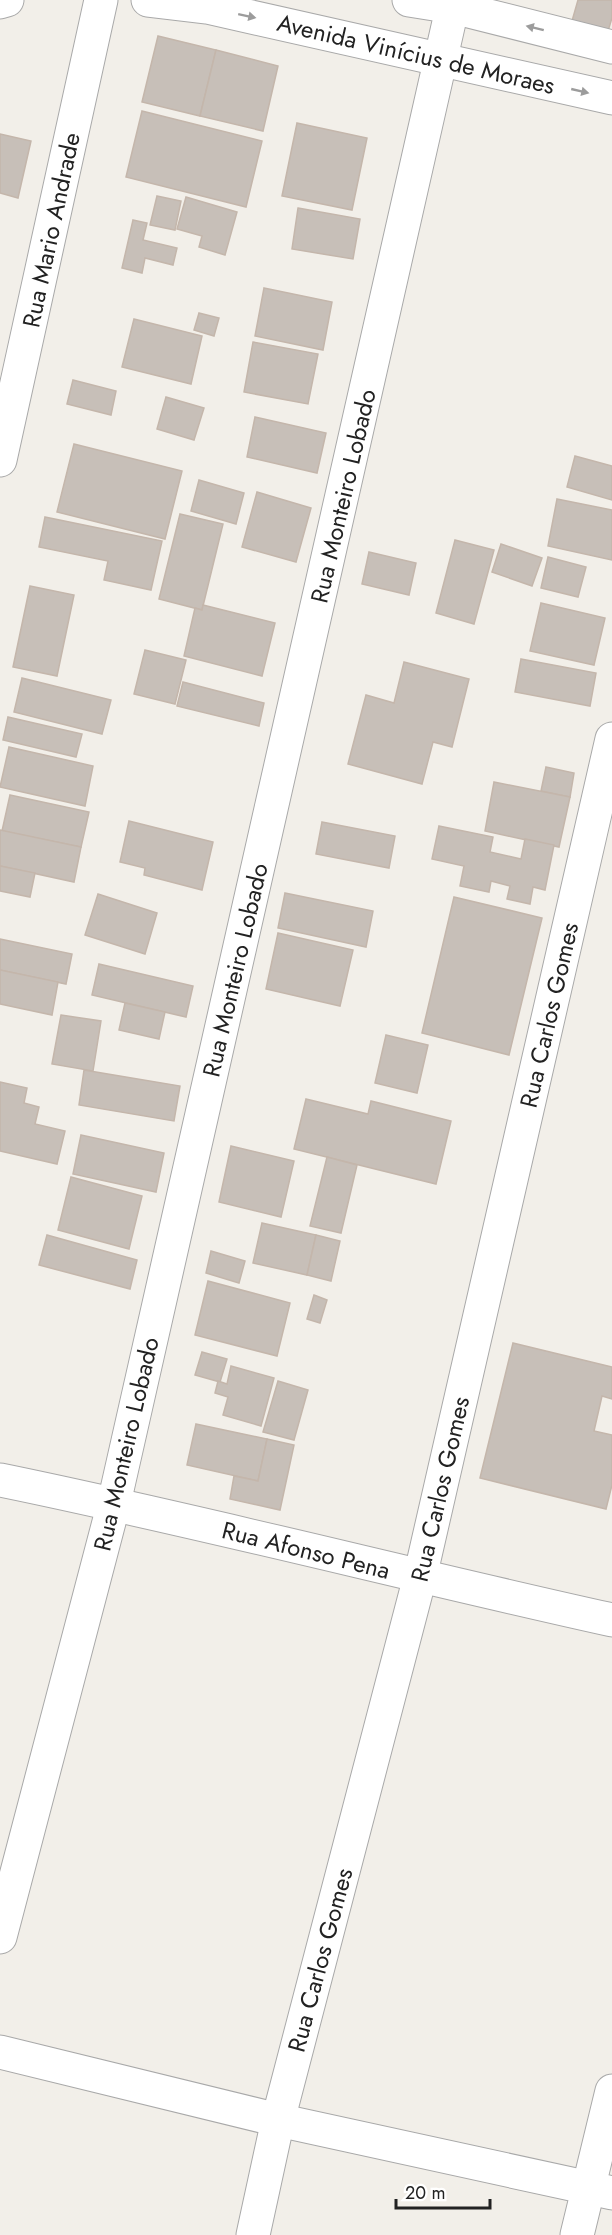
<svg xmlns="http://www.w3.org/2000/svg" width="612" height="2235" font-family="Jost,sans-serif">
<rect width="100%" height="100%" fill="#f2efe9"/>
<g fill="#c7bfb8" stroke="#c4b6ab" stroke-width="1.5">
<path d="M578 0H612V18L608 31 572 21Z"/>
<path d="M158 36 216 50 200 116 142 102Z"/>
<path d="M216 50 278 66 263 131 200 116Z"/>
<path d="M142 111 262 141 246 207 126 177Z"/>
<path d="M297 123 367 138 352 210 282 196Z"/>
<path d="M0 134 31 141 18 198 0 193Z"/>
<path d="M157 196 181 201 175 230 150 225Z"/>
<path d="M186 197 237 212 225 255 199 247 202 236 177 229Z"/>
<path d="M298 208 360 219 353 259 292 249Z"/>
<path d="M133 220 147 223 143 240 177 248 173 265 145 258 142 273 122 268Z"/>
<path d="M264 288 332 302 323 350 255 336Z"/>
<path d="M199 313 219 318 214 336 194 330Z"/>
<path d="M134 319 202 336 191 384 122 367Z"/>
<path d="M253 342 318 354 308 404 244 392Z"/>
<path d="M73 380 116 391 111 415 67 404Z"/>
<path d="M166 397 204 408 194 440 157 429Z"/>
<path d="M255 417 326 433 317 473 247 457Z"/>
<path d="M74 444 182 471 165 539 57 512Z"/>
<path d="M575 456 612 466V500L567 487Z"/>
<path d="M199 480 244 493 236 524 191 511Z"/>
<path d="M257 492 311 508 296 562 242 547Z"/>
<path d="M557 499 612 510V560L548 546Z"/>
<path d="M180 514 223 524 202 610 159 599Z"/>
<path d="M45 517 162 541 151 590 104 580 108 561 39 547Z"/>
<path d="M455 540 494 550 474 624 436 613Z"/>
<path d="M501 544 542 558 532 586 492 572Z"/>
<path d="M369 552 416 563 409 595 362 584Z"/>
<path d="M548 557 586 567 578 597 541 588Z"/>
<path d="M30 586 74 595 57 676 13 667Z"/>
<path d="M541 603 605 618 594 665 530 651Z"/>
<path d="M203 605 275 623 262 676 184 656 195 608 202 610Z"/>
<path d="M145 650 186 660 175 704 134 694Z"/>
<path d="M521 659 596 673 590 706 515 692Z"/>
<path d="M404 662 469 679 452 747 433 742 422 784 348 764 366 695 394 703Z"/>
<path d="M22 678 111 700 102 734 14 712Z"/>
<path d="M183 682 264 703 259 726 177 706Z"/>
<path d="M8 717 82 734 76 757 3 740Z"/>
<path d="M9 747 93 766 85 806 0 787Z"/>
<path d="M546 767 574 773 570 797 541 791Z"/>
<path d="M494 782 570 797 559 847 485 831Z"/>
<path d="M10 795 89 812 81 847 2 831Z"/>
<path d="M129 821 213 842 202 890 144 875 145 868 120 862Z"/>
<path d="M322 822 395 836 389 868 316 854Z"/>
<path d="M439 826 493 837 490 852 521 859 525 839 554 845 545 890 533 887 530 904 507 899 510 886 491 881 489 892 460 886 464 866 432 859Z"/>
<path d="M0 830 81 847 74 882 0 866Z"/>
<path d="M0 866 35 873 30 897 0 891Z"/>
<path d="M285 893 373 911 366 947 278 928Z"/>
<path d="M98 894 157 913 145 954 85 935Z"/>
<path d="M454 897 542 918 509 1055 422 1033Z"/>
<path d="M278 933 353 950 340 1006 266 989Z"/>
<path d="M0 939 72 954 66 984 0 970Z"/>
<path d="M99 964 193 986 186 1017 92 995Z"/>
<path d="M0 970 58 982 52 1015 0 1004Z"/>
<path d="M125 1003 165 1012 159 1039 119 1030Z"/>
<path d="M61 1015 101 1021 93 1071 52 1064Z"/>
<path d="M386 1035 428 1045 417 1093 375 1083Z"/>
<path d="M84 1070 180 1086 174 1121 79 1105Z"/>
<path d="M0 1082 27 1088 24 1103 39 1107 35 1124 65 1131 57 1164 0 1151Z"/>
<path d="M306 1099 368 1114 371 1101 451 1121 436 1184 294 1149Z"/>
<path d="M81 1135 164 1153 156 1192 73 1174Z"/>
<path d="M231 1146 294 1161 281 1217 219 1202Z"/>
<path d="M327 1157 357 1165 341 1233 310 1226Z"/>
<path d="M71 1177 142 1196 129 1249 58 1230Z"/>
<path d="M262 1223 316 1235 307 1275 253 1263Z"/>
<path d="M47 1235 137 1260 130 1289 39 1265Z"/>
<path d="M316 1235 340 1241 331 1281 307 1275Z"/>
<path d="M211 1251 245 1261 239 1283 206 1273Z"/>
<path d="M208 1281 290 1303 277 1356 195 1335Z"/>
<path d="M314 1295 327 1300 320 1323 307 1319Z"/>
<path d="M513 1343 612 1367V1399L602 1396 594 1431 612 1435V1485L606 1509 480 1478Z"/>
<path d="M202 1352 227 1359 220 1382 195 1375Z"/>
<path d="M231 1366 274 1378 261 1426 223 1415 228 1397 215 1393 218 1381 227 1384Z"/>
<path d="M278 1381 308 1390 294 1440 263 1432Z"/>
<path d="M196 1424 267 1439 258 1481 187 1465Z"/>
<path d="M267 1439 294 1445 280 1510 230 1499 234 1476 258 1481Z"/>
</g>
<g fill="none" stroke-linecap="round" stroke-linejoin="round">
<g stroke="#a9a9a9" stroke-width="35">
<g id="minor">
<path d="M0 460 101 0"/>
<path d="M0 1480C205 1522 408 1575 612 1620"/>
<path d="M0 1937 114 1503 454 0"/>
<path d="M0 2052 278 2120 612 2193"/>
<path d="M253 2235 278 2120 420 1577 612 739"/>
<path d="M577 2235 612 2091"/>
</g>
</g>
<g stroke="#a9a9a9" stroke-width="35">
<g id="tertiary">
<path d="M148 0 207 7 612 98"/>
<path d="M409 0 453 7 612 47"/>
<path d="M0 2 7 0"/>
</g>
</g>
<use href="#minor" stroke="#fff" stroke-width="33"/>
<use href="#tertiary" stroke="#fff" stroke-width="33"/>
</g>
<defs><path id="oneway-solid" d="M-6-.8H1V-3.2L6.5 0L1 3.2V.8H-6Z" transform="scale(1.5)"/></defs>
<g fill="#9c9c9c">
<use href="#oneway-solid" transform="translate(247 16) rotate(12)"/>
<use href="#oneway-solid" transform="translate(535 28) rotate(-166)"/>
<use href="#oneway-solid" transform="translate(580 91) rotate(13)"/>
</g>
<g text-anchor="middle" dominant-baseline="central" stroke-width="4.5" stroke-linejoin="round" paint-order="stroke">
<g font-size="24" fill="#222" stroke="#fff">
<text transform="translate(416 54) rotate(13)">Avenida Vinícius de Moraes</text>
<text transform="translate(51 230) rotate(-78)">Rua Mario Andrade</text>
<text transform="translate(343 496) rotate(-77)">Rua Monteiro Lobado</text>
<text transform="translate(235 970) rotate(-77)">Rua Monteiro Lobado</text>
<text transform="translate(549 1015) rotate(-77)">Rua Carlos Gomes</text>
<text transform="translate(126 1444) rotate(-77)">Rua Monteiro Lobado</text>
<text transform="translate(440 1489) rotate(-77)">Rua Carlos Gomes</text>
<text transform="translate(306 1550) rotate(14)">Rua Afonso Pena</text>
<text transform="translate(320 1960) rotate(-75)">Rua Carlos Gomes</text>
</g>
</g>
<path d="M396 2199v9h94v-9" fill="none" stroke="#222222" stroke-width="3"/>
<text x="405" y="2199" font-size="18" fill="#222222" stroke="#ffffff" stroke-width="4.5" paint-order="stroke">20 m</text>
</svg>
